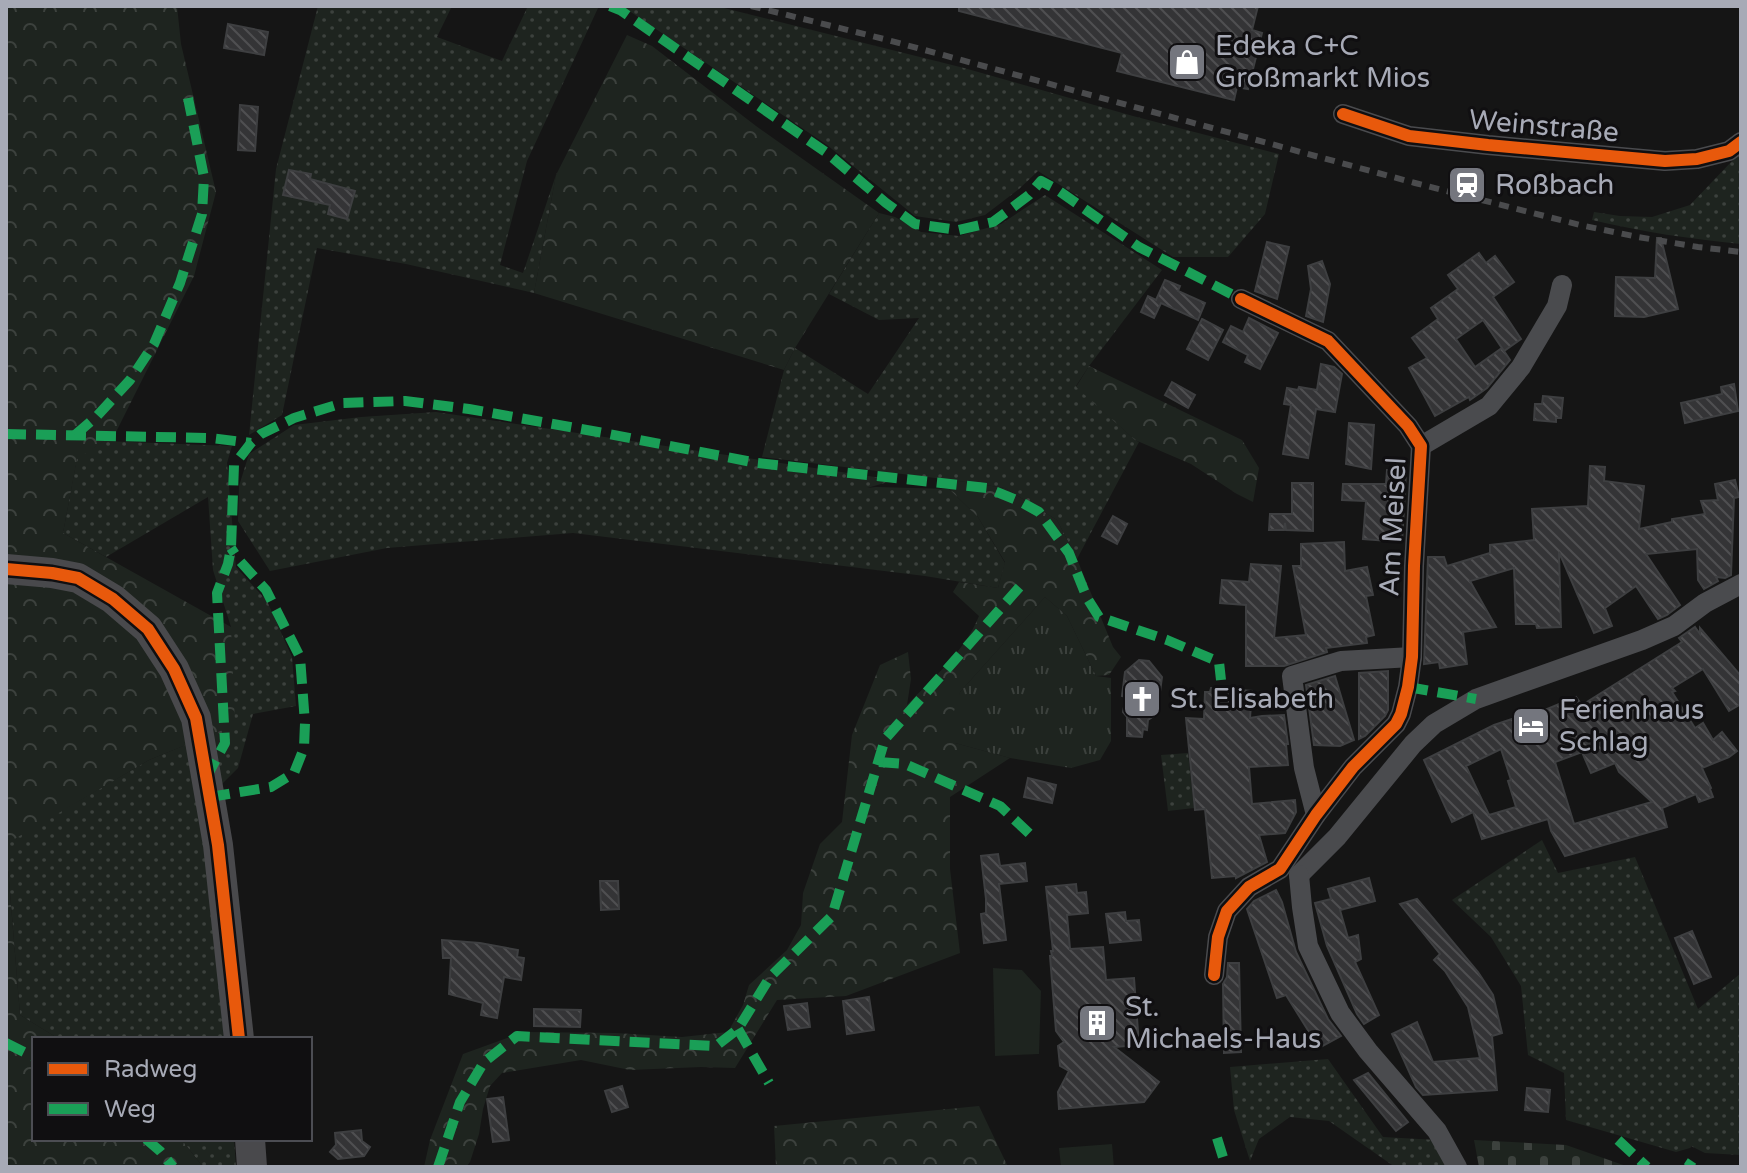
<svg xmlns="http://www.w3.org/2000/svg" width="1747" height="1173" font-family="'Varela Round',sans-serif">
<defs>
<pattern id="grass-dots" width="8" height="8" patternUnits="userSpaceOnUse" patternTransform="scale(2)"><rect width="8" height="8" fill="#1e241f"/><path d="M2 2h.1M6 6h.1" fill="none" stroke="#3c413d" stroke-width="1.8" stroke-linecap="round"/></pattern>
<pattern id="forest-crowns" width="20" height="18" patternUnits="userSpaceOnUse" patternTransform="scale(2)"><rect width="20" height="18" fill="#1e241f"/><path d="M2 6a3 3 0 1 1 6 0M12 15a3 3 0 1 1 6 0" fill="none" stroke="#3c413d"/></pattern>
<pattern id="cemetery-stones" width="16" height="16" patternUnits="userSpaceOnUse" patternTransform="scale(2)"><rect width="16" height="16" fill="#1e241f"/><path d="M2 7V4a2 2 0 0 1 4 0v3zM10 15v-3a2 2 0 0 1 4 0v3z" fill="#3c413d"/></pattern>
<pattern id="park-tufts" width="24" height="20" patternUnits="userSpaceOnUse" patternTransform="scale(2)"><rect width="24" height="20" fill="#1e241f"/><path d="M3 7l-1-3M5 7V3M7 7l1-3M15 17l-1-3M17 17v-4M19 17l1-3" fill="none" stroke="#3c413d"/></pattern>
<pattern id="building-back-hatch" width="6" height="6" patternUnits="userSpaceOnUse" patternTransform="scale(2)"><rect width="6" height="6" fill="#343436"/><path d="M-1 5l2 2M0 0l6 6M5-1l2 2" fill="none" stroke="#4f4f51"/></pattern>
</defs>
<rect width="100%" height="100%" fill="#151515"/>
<g fill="url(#grass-dots)">
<path d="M318 6H452L437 37 502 61 528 6H592L598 8 527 161 500 265 523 273 556 175 534 293 406 264 317 248 282 415 249 435 276 169Z"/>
<path d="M622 6H716L964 68 1133 116 1279 154 1265 214 1228 257H1173L1038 171 1019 189 985 215 956 222 915 216 827 145Z"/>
<path d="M1741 153V244C1691 239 1642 232 1592 220L1594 212 1620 216 1652 217 1690 205 1732 161Z"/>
<path d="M1045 195 1162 270 1089 366 1076 386 1135 440 1139 442 1077 559 1057 520 1005 488 952 480 762 457 784 370 795 348 868 394 919 318 879 320 829 294 879 213 895 217 921 232 959 236 1001 224Z"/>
<path d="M436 412 895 480 867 488 876 487 949 489 978 517 1005 563 998 588 925 576 573 533 387 548 270 571 238 521 239 486 249 454 294 425 361 417Z"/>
<path d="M104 441 232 446 227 463 236 567 267 601 292 657 296 706 253 714 238 768 220 786 206 760 231 627 213 570 208 497 106 557 63 533 77 458Z"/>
<path d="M200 739 224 1039H59L20 1015 6 843 149 760Z"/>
<path d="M1188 753 1194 808 1168 811 1161 755Z"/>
<path d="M1542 840 1558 873 1635 857 1698 1009 1741 973V1155L1705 1153 1691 1146 1690 1148 1676 1152 1566 1120 1564 1073 1528 1055 1521 986 1491 937 1452 900Z"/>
<path d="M1328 1059 1383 1137 1437 1140 1451 1167H1395L1329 1121 1290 1117 1259 1139 1250 1161 1234 1110 1230 1067Z"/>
<path d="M181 1139H234L236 1167H203Z"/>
</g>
<g fill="url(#forest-crowns)">
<path d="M6 6H177L181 44 216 192 194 276 115 434 77 459 63 533 231 627 235 725 149 760 6 844 20 1015 59 1039H34V1139H181L203 1167H6Z"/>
<path d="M627 35 652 46 756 126 879 213 795 348 784 370 534 293 556 175Z"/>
<path d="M1089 366 1242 440 1259 468 1253 502 1237 494 1191 464 1135 440 1076 387Z"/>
<path d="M952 480 1005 488 1057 520 1077 559 1113 647 1121 657 1109 675 1096 676 1067 616 1045 597 960 692 955 743 1010 758 950 797V869L960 953 846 996 777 1000 735 1068 701 1067 630 1070 581 1060 502 1073 490 1086 483 1109 479 1134 470 1162 466 1167H424L430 1140 463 1054 524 1032 615 1033 682 1037 728 1032 743 1005 749 985 787 950 801 925 803 893 820 844 842 822 852 735 880 665 908 652 911 679 907 705C933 678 965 651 979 616L953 592 959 582 998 588 1005 562 978 517 949 489Z"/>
<path d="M979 1106 1008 1167H776L774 1126Z"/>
</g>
<path fill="url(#cemetery-stones)" d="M1474 1140 1566 1145 1629 1167H1479Z"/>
<path fill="url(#park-tufts)" d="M1045 597 1067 616 1096 676 1111 678V741L1100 760 1071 768 1010 758 955 743 950 724 960 692Z"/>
<g fill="#1e241f">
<path d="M993 968 1022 970 1041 991 1039 1054 995 1056Z"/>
<path d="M1112 1144 1114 1167H1061L1059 1148Z"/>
</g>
<g fill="url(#building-back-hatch)" stroke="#3e3f41" stroke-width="2" fill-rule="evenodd">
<path d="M959 6H1258L1252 30 1262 33 1248 89 1237 87 1234 100 1117 71 1122 53 959 11Z"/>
<path d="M228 24 268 32 264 55 224 48Z"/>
<path d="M240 105 258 107 255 151 238 150Z"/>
<path d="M289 170 311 174 310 179 355 191 347 219 328 214 330 205 283 195Z"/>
<path d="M1657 238H1661L1678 309 1644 317 1615 316 1616 277 1655 278Z"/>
<path d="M1267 242 1289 247 1277 299 1255 291Z"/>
<path d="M1479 253 1486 263 1495 256 1514 282 1493 297 1521 339 1504 351 1483 320 1456 339 1475 367 1502 348 1510 360 1487 388 1470 400 1469 397 1435 416 1409 368 1427 358 1412 338 1438 319 1431 308 1458 289 1448 275Z"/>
<path d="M1322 261 1330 284 1323 322 1306 316 1311 289 1308 266Z"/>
<path d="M1165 280 1180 286 1178 291 1205 303 1198 320 1161 303 1154 318 1141 312 1148 296 1156 300Z"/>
<path d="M1249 318 1278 333 1260 369 1245 362 1248 355 1223 342 1231 326 1243 332Z"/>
<path d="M1202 319 1223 330 1208 360 1187 349Z"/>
<path d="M1321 364 1334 367 1342 374 1335 412 1316 409 1308 458 1283 454 1291 405 1284 404 1287 388 1298 390 1299 387 1317 390Z"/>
<path d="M1172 382 1195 395 1188 408 1165 395Z"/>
<path d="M1734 384 1738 411 1685 423 1681 403 1722 394 1721 387Z"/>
<path d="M1543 396 1563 398 1561 418H1556V422L1534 420 1535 404H1542Z"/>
<path d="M1349 423 1374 425 1371 469 1346 464Z"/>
<path d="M1590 466 1605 467 1604 481 1644 486 1639 529 1672 522V519L1705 514 1701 501 1718 500 1715 484 1735 480 1739 497 1734 498 1731 575 1725 578 1716 577 1718 581 1704 589 1698 580 1697 549 1646 554 1680 605 1667 615 1658 619 1636 586 1605 608 1612 626 1594 633 1559 552 1561 627 1537 628 1536 624H1516L1514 568 1470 581 1496 627 1463 632 1467 664 1440 668 1439 662 1424 664 1428 557H1444L1447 566 1490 553V545L1534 540 1532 509 1588 506Z"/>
<path d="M1387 470 1406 472 1402 542 1363 539 1366 501 1342 500 1343 484H1386Z"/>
<path d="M1292 483H1313V531L1286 530 1285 523 1284 530H1269L1270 514H1292Z"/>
<path d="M1113 516 1127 524 1117 544 1102 536Z"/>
<path d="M1344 542 1345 571 1367 567 1373 595 1366 596 1374 635 1366 637 1367 643 1326 648 1327 652 1284 666H1246V605L1220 603 1222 580 1249 582 1251 564 1281 566 1274 638 1306 635 1293 566H1301V544Z"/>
<path d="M1695 627 1700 634V628L1741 676V704L1729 711 1703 669 1672 688 1675 691 1672 692 1695 728 1703 723 1713 740 1722 732 1737 751 1729 757 1702 768 1711 788 1710 789 1713 797 1699 802 1696 794 1662 808 1667 827 1565 856 1551 831 1548 819 1482 839 1473 812 1452 822 1424 760 1494 725 1539 710 1540 712 1576 697 1582 705 1682 642 1679 638ZM1501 749 1511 780 1508 781 1516 807 1489 815 1466 766ZM1582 752 1591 773 1615 763 1619 772 1652 802 1574 824 1555 762Z"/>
<path d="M1139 660 1149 661 1162 677 1157 714 1148 720 1147 730 1143 729 1142 737 1127 736V717L1123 712 1126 697 1122 696 1125 672Z"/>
<path d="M1388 671V710L1385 716 1365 736 1359 739V673Z"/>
<path d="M1335 676 1354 740 1340 746 1314 745 1306 685Z"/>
<path d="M1211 688 1252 691 1250 718 1262 716 1284 715 1288 744H1286L1288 765 1249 767 1252 804 1295 800 1296 812 1285 833 1259 835 1267 862 1236 878V876L1212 878 1205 809 1195 810 1186 718 1204 719 1205 692H1210Z"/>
<path d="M1028 778 1056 785 1052 803 1024 797Z"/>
<path d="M998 854 1000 866 1025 863 1027 881 999 884 1006 940 984 943 981 914 986 913V899L981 856Z"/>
<path d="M1369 878 1375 901 1340 910 1348 938 1358 935 1361 959 1355 962 1379 1015 1364 1024 1357 1014 1327 946 1315 903 1331 899 1328 889Z"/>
<path d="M600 881H618L619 909 601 910Z"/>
<path d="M1076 884 1077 893 1086 892 1088 913 1067 915 1070 949 1103 947 1106 980 1134 978 1139 1045 1114 1047 1159 1082 1144 1102 1059 1109 1058 1092 1069 1071 1060 1066 1058 1046 1064 1042 1056 1031 1050 956H1052L1051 951H1053L1046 887Z"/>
<path d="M1276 890 1282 902 1296 952 1328 1019 1341 1036 1319 1048 1286 995 1277 998 1247 909 1254 901Z"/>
<path d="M1417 899 1478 972 1493 995 1502 1033 1492 1036 1497 1090 1423 1095 1416 1087 1392 1034 1417 1022 1433 1062 1480 1058 1468 1007 1445 971 1434 960 1440 954 1400 904Z"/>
<path d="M1125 912 1126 921 1139 920 1141 940 1110 943 1106 914Z"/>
<path d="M1692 931 1711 977 1694 984 1675 938Z"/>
<path d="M442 940 480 943 518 950 517 957 524 958 521 980 504 977 497 1018 481 1015 483 1003 449 994 451 958H443Z"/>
<path d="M1228 963H1239L1241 1052 1224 1053 1223 984 1227 977Z"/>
<path d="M869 997 874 1030 847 1034 843 1001Z"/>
<path d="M807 1003 810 1027 788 1030 784 1006Z"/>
<path d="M534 1009 581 1010 580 1027 534 1026Z"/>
<path d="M1368 1073 1408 1122 1396 1131 1354 1080Z"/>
<path d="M622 1086 628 1107 612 1112 605 1091Z"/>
<path d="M1527 1088 1550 1090 1548 1112 1525 1110Z"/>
<path d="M503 1097 509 1140 493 1142 487 1099Z"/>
<path d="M361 1130 362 1141 370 1147 364 1156 338 1159 330 1152 336 1145 335 1133Z"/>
</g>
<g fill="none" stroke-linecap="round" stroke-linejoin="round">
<g stroke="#4a4b4e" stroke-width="20">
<path d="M1343 114 1409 136 1488 145 1665 161 1697 159 1729 151 1741 142"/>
<path d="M1421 446 1489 406 1521 367 1557 306 1562 285"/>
<path d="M1316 815 1304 768 1292 676 1341 661 1412 657"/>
<path d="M1299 875 1337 837 1413 744 1434 724 1476 699 1642 640 1674 626 1705 603 1741 584"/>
<path d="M1299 875 1302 907 1308 946 1340 1013 1368 1051 1437 1131 1457 1167"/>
<path d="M1214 975 1218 937 1227 911 1249 887 1280 869 1316 815 1353 767 1396 724 1401 714 1408 687 1412 657 1414 566 1421 446 1408 426 1328 341 1241 299"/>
</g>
<g stroke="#49494c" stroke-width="30">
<path d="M6 569 52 573 78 578 113 599 148 629 174 669 196 718 218 845 239 1039"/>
<path d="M250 1139 252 1167"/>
</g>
<path stroke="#4a4b4d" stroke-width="6" stroke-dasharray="10 8" stroke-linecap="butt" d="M751 6 884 39 1415 183 1580 225 1638 237 1698 247 1741 252"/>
<g stroke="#1a9f57" stroke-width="10" stroke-dasharray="20 10" stroke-linecap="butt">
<path d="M610 6 620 10 827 153 886 203 915 224 958 230 993 222 1029 195 1041 181 1056 189 1139 247 1241 299"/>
<path d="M6 434 211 438 251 443"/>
<path d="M75 435 96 417 130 380 154 344 180 283 202 214 204 177 188 98"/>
<path d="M1408 687 1476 699"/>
<path d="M879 762 905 764 1000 806 1035 839"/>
<path d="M206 778 225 743 217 593 228 564 231 548 234 465 251 443 261 434 294 418 343 403 405 401 469 409 609 434 757 463 987 488 1019 501 1039 512 1069 553 1087 598 1099 617 1167 640 1219 662 1221 680"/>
<path d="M210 797 271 787 294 773 304 748 305 723 300 657 266 590 239 560 231 548"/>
<path d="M738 1029 769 1083"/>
<path d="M6 1043 34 1057"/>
<path d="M1217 1138 1226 1167"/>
<path d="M146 1139 160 1151 173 1167"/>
<path d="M1618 1140 1647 1167"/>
<path d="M438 1167 460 1102 484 1062 517 1036 716 1046 738 1029 770 977 832 916 885 739 1024 582"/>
<path d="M1688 1167 1692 1161"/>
</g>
<g stroke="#100f11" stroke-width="17">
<g id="cycleway">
<path d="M1343 114 1409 136 1488 145 1665 161 1697 159 1729 151 1741 142"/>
<path d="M6 569 52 573 78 578 113 599 148 629 174 669 196 718 218 845 239 1039"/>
<path d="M1214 975 1218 937 1227 911 1249 887 1280 869 1316 815 1353 767 1396 724 1401 714 1408 687 1412 657 1414 566 1421 446 1408 426 1328 341 1241 299"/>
</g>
</g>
<use href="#cycleway" stroke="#e8590c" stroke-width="12"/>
</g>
<defs>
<g id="shop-square" transform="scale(2)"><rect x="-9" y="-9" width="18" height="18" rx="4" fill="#74767e" stroke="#100f11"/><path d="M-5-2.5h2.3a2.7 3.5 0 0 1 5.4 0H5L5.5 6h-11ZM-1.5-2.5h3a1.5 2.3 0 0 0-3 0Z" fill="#fff"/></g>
<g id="station-square" transform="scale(2)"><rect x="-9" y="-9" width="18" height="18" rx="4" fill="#74767e" stroke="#100f11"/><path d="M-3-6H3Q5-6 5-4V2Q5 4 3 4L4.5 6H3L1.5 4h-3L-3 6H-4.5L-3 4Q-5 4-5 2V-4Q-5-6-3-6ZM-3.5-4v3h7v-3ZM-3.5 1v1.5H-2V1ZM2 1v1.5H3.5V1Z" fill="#fff"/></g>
<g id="church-square" transform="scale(2)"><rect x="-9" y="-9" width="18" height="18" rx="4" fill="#74767e" stroke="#100f11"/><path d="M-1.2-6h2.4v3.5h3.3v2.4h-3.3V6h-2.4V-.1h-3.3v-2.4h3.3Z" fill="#fff"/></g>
<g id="hotel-square" transform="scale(2)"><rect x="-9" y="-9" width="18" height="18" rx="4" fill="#74767e" stroke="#100f11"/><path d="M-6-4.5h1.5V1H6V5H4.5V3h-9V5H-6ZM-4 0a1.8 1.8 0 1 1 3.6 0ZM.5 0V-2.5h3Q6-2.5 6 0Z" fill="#fff"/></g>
<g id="building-square" transform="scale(2)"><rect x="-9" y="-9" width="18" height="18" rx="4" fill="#74767e" stroke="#100f11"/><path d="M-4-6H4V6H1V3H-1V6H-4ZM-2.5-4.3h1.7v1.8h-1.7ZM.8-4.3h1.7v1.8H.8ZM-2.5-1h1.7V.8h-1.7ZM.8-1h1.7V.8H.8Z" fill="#fff"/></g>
</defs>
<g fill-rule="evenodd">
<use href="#shop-square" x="1187" y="62"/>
<use href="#station-square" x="1467" y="185"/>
<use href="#church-square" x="1142" y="699"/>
<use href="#hotel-square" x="1531" y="726"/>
<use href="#building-square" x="1097" y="1023"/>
</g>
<g text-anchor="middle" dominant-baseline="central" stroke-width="6" stroke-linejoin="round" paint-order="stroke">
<g font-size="28" fill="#a7aab6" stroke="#100f11" text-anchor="start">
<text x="1215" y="46">Edeka C+C<tspan x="1215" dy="32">Großmarkt Mios</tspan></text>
<text x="1495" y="185">Roßbach</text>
<text x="1170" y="699">St. Elisabeth</text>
<text x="1559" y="710">Ferienhaus<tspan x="1559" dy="32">Schlag</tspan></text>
<text x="1125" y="1007">St.<tspan x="1125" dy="32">Michaels-Haus</tspan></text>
</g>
<g font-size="28" fill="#a7aab6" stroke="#100f11">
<text transform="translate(1544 126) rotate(5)">Weinstraße</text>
<text transform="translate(1393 527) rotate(-87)">Am Meisel</text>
</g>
</g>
<rect width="1747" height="1173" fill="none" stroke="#a7aab6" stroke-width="16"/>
<rect x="32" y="1037" width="280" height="104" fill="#100f11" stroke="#4c4d53" stroke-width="2"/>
<rect x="48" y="1063" width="40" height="12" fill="#e8590c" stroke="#4c4d53" stroke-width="2"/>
<text x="104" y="1077" font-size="24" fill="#a7aab6">Radweg</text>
<rect x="48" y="1103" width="40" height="12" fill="#1a9f57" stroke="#4c4d53" stroke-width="2"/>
<text x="104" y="1117" font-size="24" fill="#a7aab6">Weg</text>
</svg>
